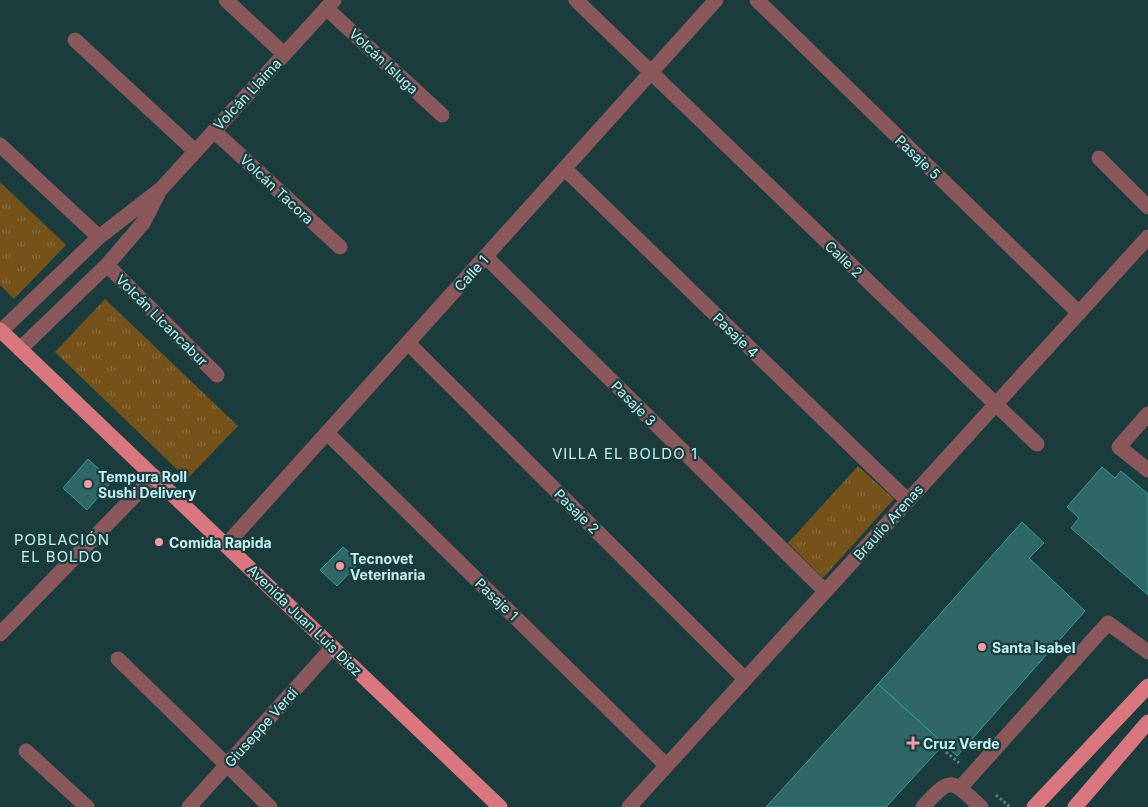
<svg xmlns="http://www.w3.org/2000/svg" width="1148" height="807" font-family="Inter,sans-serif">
<defs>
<pattern id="park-tufts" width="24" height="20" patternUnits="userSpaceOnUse" patternTransform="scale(1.25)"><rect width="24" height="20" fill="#74521a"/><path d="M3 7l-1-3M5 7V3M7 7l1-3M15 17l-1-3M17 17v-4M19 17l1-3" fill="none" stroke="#866b3c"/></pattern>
</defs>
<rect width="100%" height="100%" fill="#1a3c3d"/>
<g fill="url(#park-tufts)">
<path d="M0 182 66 245 14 299 0 285Z"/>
<path d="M105 299 238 426 187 479 55 352Z"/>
<path d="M858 466 894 499 823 578 788 543Z"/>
</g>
<g fill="#2f6767" stroke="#2b9fa1">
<path d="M88 459 112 481 87 510 63 488Z"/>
<path d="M1102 467 1115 478 1121 471 1148 494V595L1071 528 1079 518 1067 507Z"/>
<path d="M1022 522 1044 543 1029 558 1085 611 957 756 878 684Z"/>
<path d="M343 547 360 562 337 586 320 570Z"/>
<path d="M878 684 944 744 886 807H766Z"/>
</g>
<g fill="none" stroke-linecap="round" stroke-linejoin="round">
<g stroke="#5b8383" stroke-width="3" stroke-dasharray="2.5 2.5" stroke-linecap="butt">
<path d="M949 748 946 752 959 763"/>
<path d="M996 795 1010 807"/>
</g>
<g stroke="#8a585b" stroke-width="15">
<path d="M226 0 284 54"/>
<path d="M576 0 1037 444"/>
<path d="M757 0 1079 313"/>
<path d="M326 8 442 115"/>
<path d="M75 40 195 151"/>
<path d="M214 131 340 247"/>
<path d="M0 145 99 237"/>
<path d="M1099 158 1148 207"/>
<path d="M565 169 908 501"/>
<path d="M486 257 825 591"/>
<path d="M107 265 217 375"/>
<path d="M1 331 99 237 161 189 334 0"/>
<path d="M408 343 745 679"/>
<path d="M20 349 107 265 143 223 158 194"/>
<path d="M1148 414 1119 447 1148 470"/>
<path d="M327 433 666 765"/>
<path d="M226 545 716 0"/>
<path d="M0 634 154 476"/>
<path d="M118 659 270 807"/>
<path d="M26 751 87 807"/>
<path d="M960 788 1108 623 1148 652"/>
<path d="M189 807 333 647"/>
<path d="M629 807 1148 237"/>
<path d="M923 807C952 775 951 780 981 807"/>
</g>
<g stroke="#da767e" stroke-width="15">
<path d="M0 330 500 807"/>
<path d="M1034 807 1148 686"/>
<path d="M1075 807 1148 722"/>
</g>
</g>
<g fill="#f49aa0" stroke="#1a3c3d" stroke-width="2">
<circle cx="88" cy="484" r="5"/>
<circle cx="159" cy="542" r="5"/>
<circle cx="340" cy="566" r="5"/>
<circle cx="982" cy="647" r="5"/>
<path d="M910.5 735.5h5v5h5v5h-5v5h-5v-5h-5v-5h5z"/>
</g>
<g text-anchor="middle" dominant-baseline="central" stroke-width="4.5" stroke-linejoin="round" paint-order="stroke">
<g font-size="14" fill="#c1f2f2" stroke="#1a3c3d">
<text transform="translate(384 61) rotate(43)">Volcán Isluga</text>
<text transform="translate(247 94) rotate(-47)">Volcán Llaima</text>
<text transform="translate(918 157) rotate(44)">Pasaje 5</text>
<text transform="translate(277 189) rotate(43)">Volcán Tacora</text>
<text transform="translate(844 259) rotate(44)">Calle 2</text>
<text transform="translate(471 273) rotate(-48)">Calle 1</text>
<text transform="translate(162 320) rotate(45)">Volcán Licancabur</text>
<text transform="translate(736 335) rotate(44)">Pasaje 4</text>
<text transform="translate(634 403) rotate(45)">Pasaje 3</text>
<text transform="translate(577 511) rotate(45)">Pasaje 2</text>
<text transform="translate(888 522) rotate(-48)">Braulio Arenas</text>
<text transform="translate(497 599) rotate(44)">Pasaje 1</text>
<text transform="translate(305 620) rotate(44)">Avenida Juan Luis Diez</text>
<text transform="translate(261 727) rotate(-48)">Giuseppe Verdi</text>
</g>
<g font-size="14" font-weight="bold" fill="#c1f2f2" stroke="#1a3c3d" text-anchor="start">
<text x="98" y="476">Tempura Roll<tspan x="98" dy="16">Sushi Delivery</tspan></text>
<text x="169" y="542">Comida Rapida</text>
<text x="350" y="558">Tecnovet<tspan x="350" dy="16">Veterinaria</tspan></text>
<text x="992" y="647">Santa Isabel</text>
<text x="923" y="743">Cruz Verde</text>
</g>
<g font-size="15" letter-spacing="1" fill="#c1f2f2" stroke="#1a3c3d">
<text x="625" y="453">VILLA EL BOLDO 1</text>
<text x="62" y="539">POBLACIÓN<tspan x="62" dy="17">EL BOLDO</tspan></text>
</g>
</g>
</svg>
